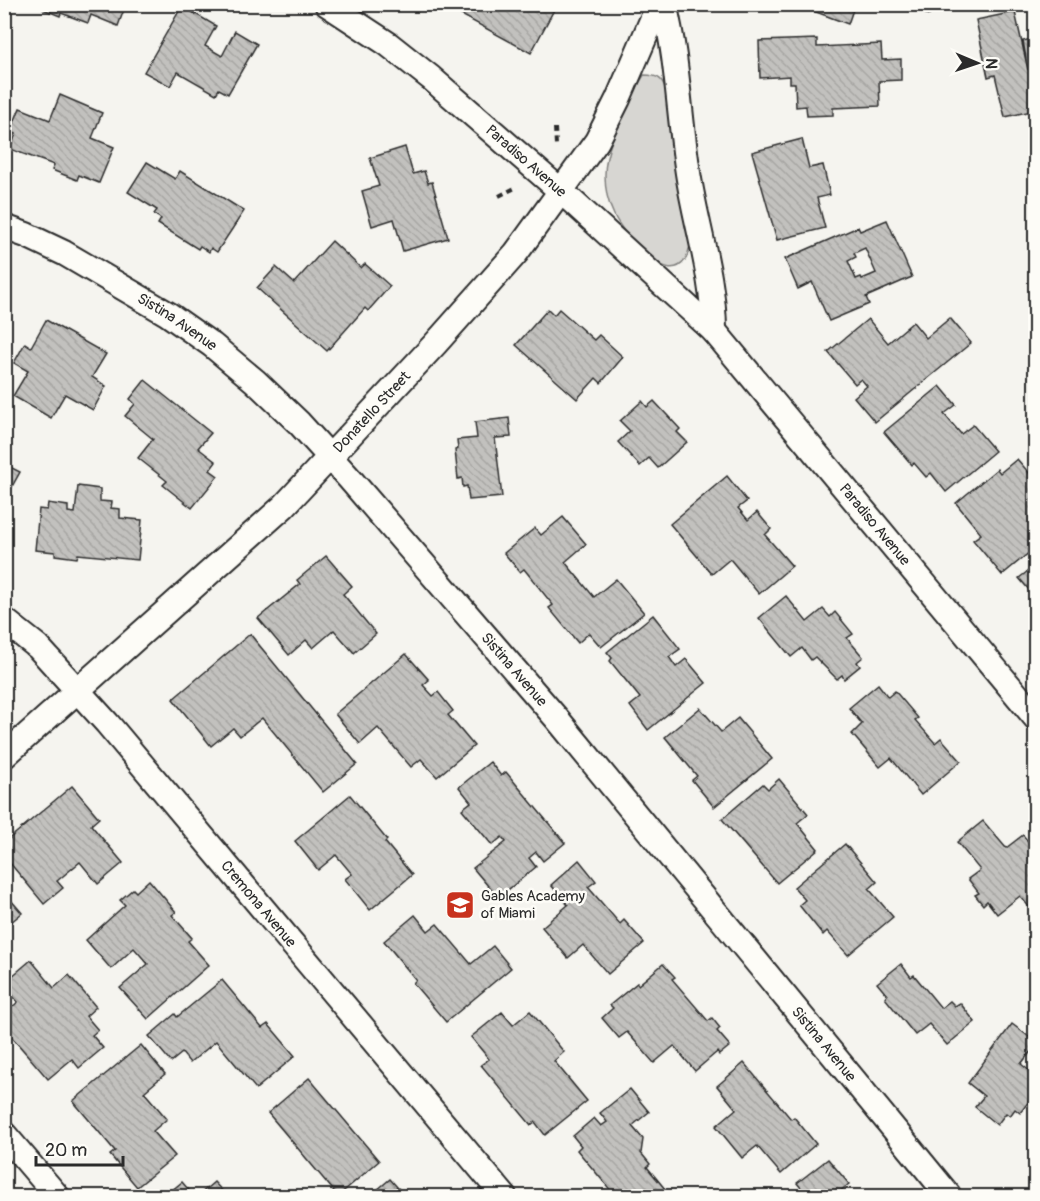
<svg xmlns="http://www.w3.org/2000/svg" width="1040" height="1201" font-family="Pangolin,sans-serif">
<defs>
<pattern id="building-back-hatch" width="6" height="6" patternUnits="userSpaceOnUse" patternTransform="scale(1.5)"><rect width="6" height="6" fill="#c2c1be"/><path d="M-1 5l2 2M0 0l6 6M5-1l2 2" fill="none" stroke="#a7a6a3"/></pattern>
</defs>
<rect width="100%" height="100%" fill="#f5f4ef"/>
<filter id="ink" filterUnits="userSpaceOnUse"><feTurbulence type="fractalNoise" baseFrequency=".0167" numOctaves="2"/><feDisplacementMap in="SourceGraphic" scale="12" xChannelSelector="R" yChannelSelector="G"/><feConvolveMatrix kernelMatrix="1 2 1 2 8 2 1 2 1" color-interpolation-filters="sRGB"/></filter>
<g filter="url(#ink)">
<path fill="#d7d6d2" stroke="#81807e" stroke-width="1.5" d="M644 75C660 75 664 80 667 95L690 247C688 250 688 257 685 260 666 288 622 232 614 215 608 203 605 188 605 175 605 144 625 113 638 85Z"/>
<g fill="url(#building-back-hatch)" stroke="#2b2b2b" stroke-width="1.5" fill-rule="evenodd">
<path d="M45 4H126L118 26 91 15 88 23 61 13 60 16 43 9Z"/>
<path d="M446 4H557L531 53 445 6Z"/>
<path d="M795 4H855L848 24Z"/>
<path d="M900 4H933L929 15Z"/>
<path d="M182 6 216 26 205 46 222 56 235 31 257 44 228 94 219 89 216 94 178 72 170 86 144 72Z"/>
<path d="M1015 12 1028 70 1023 41 1036 38V95L1032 86 1036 110 1005 117 995 75 988 77 976 20Z"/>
<path d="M817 39V47L881 44 882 60 901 59V80L879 81 880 106 833 108V115L807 116 806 106 796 107 795 83H790V76L760 78 759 41Z"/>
<path d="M60 95 102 113 92 138 114 147 99 183 79 175 77 180 52 170 54 165 10 149 16 134 10 132 20 108 50 120Z"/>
<path d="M802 139 809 168 823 165 830 195 817 198 825 228 777 240 752 152Z"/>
<path d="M405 147 413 174 424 171 428 183 432 182 448 238 403 251 394 219 372 226 362 191 379 186 370 158Z"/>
<path d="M147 162 175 179 180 171 244 211 217 252 211 248 209 252 200 246 198 249 158 224 161 219 154 214 157 210 128 192Z"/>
<path d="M887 220 912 277 866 297 869 304 829 321 812 282 798 289 785 259 858 227 860 231ZM865 248 876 273 862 279 861 277 856 279 848 261 856 257 854 253Z"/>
<path d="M332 241 361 268 365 264 390 286 368 311 365 308 327 351 257 288 276 267 294 283Z"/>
<path d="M548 309 554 315 559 309 594 340 599 335 623 357 601 383 596 378 577 399 516 345Z"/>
<path d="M950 318 971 343 875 422 854 397 867 386 861 379 855 384 828 352 868 319 888 343 913 322 926 338Z"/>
<path d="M46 320 106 354 92 377 106 386 93 410 65 394 51 418 13 396 28 371 14 363 25 343 31 347Z"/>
<path d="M145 380 211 433 198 448 216 462 210 470 218 476 192 508 163 485 167 481 138 458 153 439 125 416 135 404 130 399Z"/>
<path d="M940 386 956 405 944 414 961 434 973 425 995 451 946 492 931 473 926 477 914 463 912 465 884 432Z"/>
<path d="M642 401 647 407 654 401 680 429 677 432 687 442 658 468 649 458 640 466 618 442 630 431 620 421Z"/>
<path d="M509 418 511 437 495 438 502 497 469 500 467 486 463 487 462 478 458 479 455 450 458 449 457 440 477 438 475 422Z"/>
<path d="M1017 459 1036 481V547L1002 575 973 540 981 534 956 503 997 469 1000 473Z"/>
<path d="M4 464 20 472 4 501Z"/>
<path d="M727 476 747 501 738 508 748 520 757 512 771 529 765 535 792 566 759 594 730 559 712 574 670 524Z"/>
<path d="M78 486 100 489V501L112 502 111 508 120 509V518L142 520 138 560 78 554 77 558 55 555V552L35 550 39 509 47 510 48 503 68 506V512L75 513Z"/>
<path d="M563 517 586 544 565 562 594 597 616 579 644 613 601 647 589 633 578 643 549 608 553 605 524 569 520 572 504 553 535 528 541 535Z"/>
<path d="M326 556 352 586 343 594 376 634 354 653 334 630 313 648 306 640 289 655 258 618 300 584 297 580Z"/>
<path d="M1036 565V598L1019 578Z"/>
<path d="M786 596 807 622 823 609 830 617 835 612 853 634 847 638 863 657 857 662 860 666 844 679 842 675 837 679 815 657 811 660 802 648 791 657 759 618Z"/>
<path d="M653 615 680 649 669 657 676 667 686 659 706 683 648 730 630 706 640 698 610 661 612 658 607 652Z"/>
<path d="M250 634 357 764 323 792 262 718 240 736 233 728 211 746 173 699Z"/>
<path d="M406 654 429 680 423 685 433 696 438 692 453 711 448 715 474 746 437 777 421 759 411 767 378 728 360 744 335 714Z"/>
<path d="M878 684 888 697 895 691 918 718 915 720 935 743 941 738 961 761 921 795 891 758 880 767 852 734 862 724 849 708Z"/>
<path d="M700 708 721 732 738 718 772 759 714 807 692 780 697 776 665 737Z"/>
<path d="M490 762 501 776 506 772 565 843 543 861 536 852 529 858 536 867 498 898 473 868 506 842 502 837 492 845 462 809 471 802 459 787Z"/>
<path d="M779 779 808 814 797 823 818 849 777 883 722 819 763 784 768 789Z"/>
<path d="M72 786 99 818 91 825 123 863 98 884 80 862 57 881 63 888 44 904 4 856V843Z"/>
<path d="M350 795 387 840 385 842 412 875 370 910 345 879 352 874 336 855 318 870 295 841Z"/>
<path d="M983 821 1006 848 1023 835 1036 851V915L1020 896 997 914 987 901 983 905 975 895 979 893 968 879 980 870 957 842Z"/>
<path d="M845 844 877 882 869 889 893 917 848 955 827 931 823 935 799 905 805 900 794 887Z"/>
<path d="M579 860 596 881 588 887 620 924 624 920 644 943 608 974 583 945 568 958 542 927 568 905 551 885Z"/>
<path d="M149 880 176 912 172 915 192 938 188 941 209 965 148 1019 120 988 148 964 134 948 111 969 86 940 125 905 120 900 133 889 136 892Z"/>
<path d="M4 892 22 913 4 928Z"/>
<path d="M415 915 428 931 437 924 471 964 493 946 511 968 446 1022 413 983 416 980 384 941Z"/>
<path d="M31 960 54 988 69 975 96 1007 86 1016 98 1030 92 1035 103 1048 79 1068 72 1059 48 1079 4 1028V1014L18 1002 4 986V983Z"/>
<path d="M663 964 675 977 672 979 708 1021 712 1018 720 1028 717 1031 730 1046 719 1055 717 1052 695 1071 674 1046 654 1063 627 1032 619 1038 602 1018 613 1008 610 1005 637 983 638 985Z"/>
<path d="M901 964 911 977 914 975 941 1008 950 1001 955 1006 960 1003 975 1022 947 1045 929 1024 915 1035 885 998 887 995 877 983Z"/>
<path d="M222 980 262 1028 268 1024 295 1056 256 1089 216 1041 190 1063 182 1053 171 1062 149 1036 175 1014 177 1017Z"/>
<path d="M530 1011 564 1052 554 1061 587 1101 545 1135 535 1122 531 1125 481 1065 489 1059 471 1037 502 1012 513 1025Z"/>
<path d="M1012 1024 1036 1042V1045L1021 1064 1036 1076V1082L1033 1085 1036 1088V1092L1020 1113 1015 1109 1010 1116 1006 1113 997 1125 975 1107 984 1096 968 1083Z"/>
<path d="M141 1045 165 1074 144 1092 167 1119 153 1131 175 1156 137 1187 110 1155 115 1151 73 1101Z"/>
<path d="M744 1063 791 1119 794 1117 816 1144 781 1174 757 1146 742 1158 716 1126 736 1109 717 1086Z"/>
<path d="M309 1078 379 1161 338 1196 268 1113Z"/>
<path d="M630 1089 649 1112 632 1126 643 1139 641 1153 650 1164 647 1167 665 1189 656 1196H609L613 1193 577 1150 581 1146 573 1136 594 1118 601 1126 607 1122 600 1113Z"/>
<path d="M828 1159 849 1184 834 1196H805L807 1195 797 1183Z"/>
<path d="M390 1179 405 1196H370Z"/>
<path d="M182 1182 194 1196H165Z"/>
<path d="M214 1182 227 1196H198Z"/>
</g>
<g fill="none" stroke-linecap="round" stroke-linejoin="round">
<g stroke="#2b2b2b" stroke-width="28">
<g id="minor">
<path id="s1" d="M327 4 388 44 431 78 562 192 714 331 1036 718"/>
<path d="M664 4C678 59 679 117 688 173 696 225 714 277 714 331"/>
<path id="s2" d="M4 227 26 235 64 253 168 314 212 345 255 381 299 423 349 478 558 720 949 1196"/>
<path id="s3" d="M4 620 38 647 107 723 504 1196"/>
<path id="s4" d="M4 756 284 506 436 343 516 253 597 141 618 99 659 4"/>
<path d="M4 1134 57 1196"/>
</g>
</g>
<g stroke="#2b2b2b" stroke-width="4" stroke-dasharray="6 4.5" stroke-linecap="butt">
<path d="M555 128 556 145"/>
<path d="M499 196 517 187"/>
</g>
<use href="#minor" stroke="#fdfcf7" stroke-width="24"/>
</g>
</g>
<defs>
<g id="school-square" transform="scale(1.5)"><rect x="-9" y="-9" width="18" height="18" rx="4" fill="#c8321e" stroke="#fdfcf7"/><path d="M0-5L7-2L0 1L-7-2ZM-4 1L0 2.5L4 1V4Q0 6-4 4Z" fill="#fff"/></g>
</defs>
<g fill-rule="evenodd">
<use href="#school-square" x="460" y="905"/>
</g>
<g text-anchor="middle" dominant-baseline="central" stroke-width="5" stroke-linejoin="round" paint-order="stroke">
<g font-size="15" fill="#2b2b2b" stroke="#fdfcf7">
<text stroke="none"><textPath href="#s1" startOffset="254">Paradiso Avenue</textPath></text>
<text stroke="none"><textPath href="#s2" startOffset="198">Sistina Avenue</textPath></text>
<text stroke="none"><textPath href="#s4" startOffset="504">Donatello Street</textPath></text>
<text stroke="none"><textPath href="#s1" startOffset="759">Paradiso Avenue</textPath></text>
<text stroke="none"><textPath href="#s2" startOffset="684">Sistina Avenue</textPath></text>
<text stroke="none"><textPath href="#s3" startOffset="382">Cremona Avenue</textPath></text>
<text stroke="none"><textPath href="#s2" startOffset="1170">Sistina Avenue</textPath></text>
</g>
<g font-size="15" fill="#2b2b2b" stroke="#fdfcf7" text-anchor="start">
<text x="481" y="896">Gables Academy<tspan x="481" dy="17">of Miami</tspan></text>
</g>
</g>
<rect width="1040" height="1201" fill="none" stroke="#fdfcf7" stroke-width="24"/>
<rect x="12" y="12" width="1016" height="1177" fill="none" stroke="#2b2b2b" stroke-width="2" filter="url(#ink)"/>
<g transform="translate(977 63) rotate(92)" stroke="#fdfcf7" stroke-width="4.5" paint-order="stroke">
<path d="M0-4.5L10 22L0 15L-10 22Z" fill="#2b2b2b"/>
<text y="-9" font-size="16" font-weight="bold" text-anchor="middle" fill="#2b2b2b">N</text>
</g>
<path d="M36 1156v9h87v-9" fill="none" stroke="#2b2b2b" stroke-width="3"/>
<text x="45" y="1156" font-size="18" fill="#2b2b2b" stroke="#fdfcf7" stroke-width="4.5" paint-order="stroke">20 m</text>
</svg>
